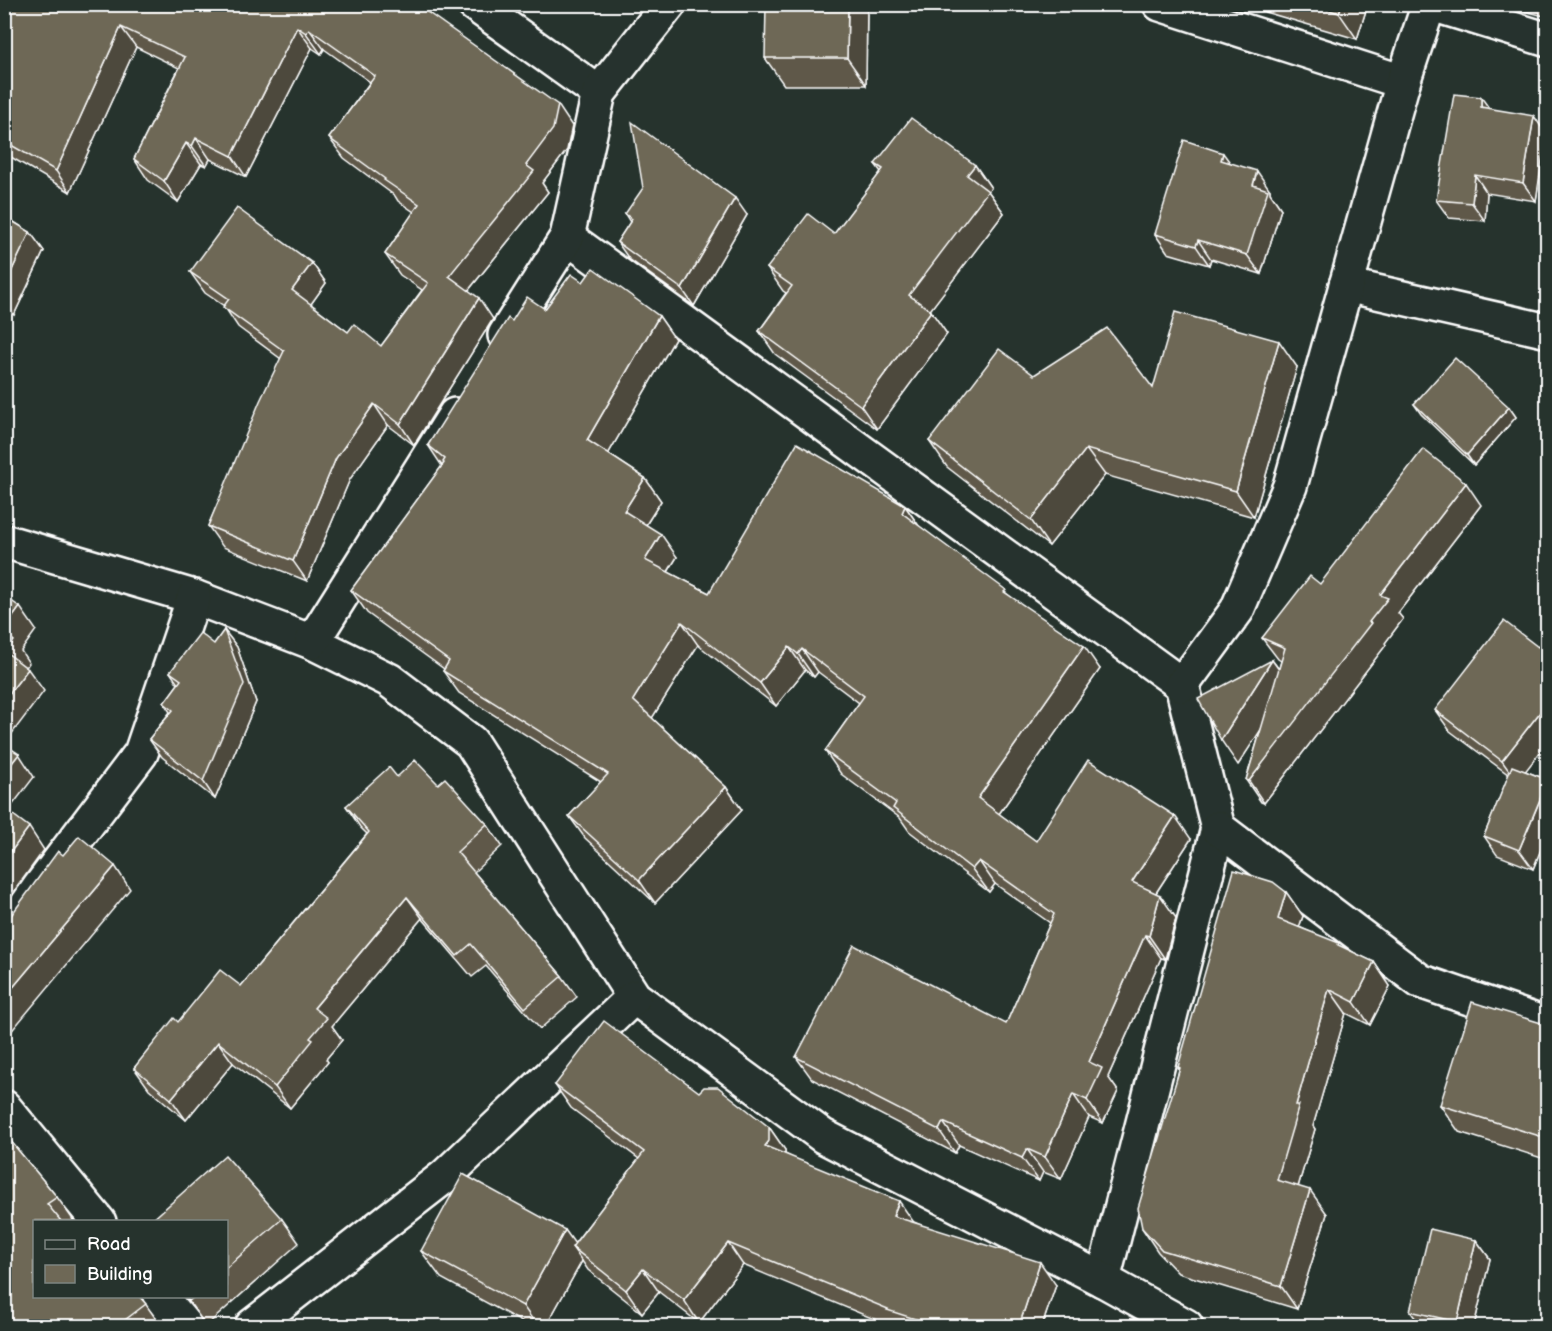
<svg xmlns="http://www.w3.org/2000/svg" width="1552" height="1331" font-family="'Balsamiq Sans',sans-serif">
<rect width="100%" height="100%" fill="#26332d"/>
<filter id="ink" filterUnits="userSpaceOnUse"><feTurbulence type="fractalNoise" baseFrequency=".0167" numOctaves="2"/><feDisplacementMap in="SourceGraphic" scale="12" xChannelSelector="R" yChannelSelector="G"/><feConvolveMatrix kernelMatrix="1 2 1 2 8 2 1 2 1" color-interpolation-filters="sRGB"/></filter>
<g filter="url(#ink)">
<g fill="none" stroke-linecap="round" stroke-linejoin="round">
<g stroke="#fff" stroke-width="38">
<g id="minor">
<path d="M474 4 599 93"/>
<path d="M1160 4 1403 82"/>
<path d="M1432 4 1548 40"/>
<path d="M567 237 1182 685 1218 828 1103 1280"/>
<path d="M1346 285 1548 331"/>
<path d="M505 335 567 237 599 93 669 4"/>
<path d="M4 541 194 597 312 642 389 680 471 742 634 997 823 1136 1103 1280 1186 1326"/>
<path d="M312 642 455 415"/>
<path d="M1182 685 1237 610 1290 486 1403 82 1429 4"/>
<path d="M1218 828 1420 981 1548 1025"/>
<path d="M4 938 39 888 141 753 194 597"/>
<path d="M4 1107 99 1222"/>
<path d="M160 1296 185 1326"/>
<path d="M252 1326 445 1176 634 997"/>
</g>
</g>
<use href="#minor" stroke="#26332d" stroke-width="33"/>
</g>
<g fill="#5f594a" stroke="#fff" stroke-width="1.5">
<path d="M4 4H416L572 126 567 150 542 183 548 192 468 291 493 319 414 445 388 425 350 479 307 581 223 547 208 526 281 359 238 327 224 306 205 293 190 272 312 263 326 283 311 304 348 332 381 346 422 290 400 275 385 254 414 212 398 201 395 196 344 158 329 138 370 82 324 49 321 54 312 48 246 177 210 159 206 166 201 164 178 202 148 180 134 159 179 68 136 47 70 192 4 153Z"/>
<path d="M867 4 866 85H784L765 58Z"/>
<path d="M1260 4H1368L1357 39 1265 12Z"/>
<path d="M1548 4V17L1497 4Z"/>
<path d="M1489 109 1546 134 1536 201 1487 193 1485 221 1449 218 1436 200Z"/>
<path d="M1231 163 1270 190V193L1281 209 1261 274 1211 259 1209 265 1168 253 1155 234Z"/>
<path d="M875 164 975 165 991 188 988 191 1004 213 930 310 947 334 877 429 775 354 759 331 786 293 783 291 767 268 834 234 881 172Z"/>
<path d="M625 214 747 215 694 306 629 259 617 242 630 222Z"/>
<path d="M4 216 30 232 44 251 14 315 4 310Z"/>
<path d="M583 282 659 316 675 339 608 454 645 478 661 501 646 525 677 557 668 572 709 593 905 506 919 526 1010 596 1100 669 999 814 1036 841 1191 839 1156 893 1176 918 1165 959 1161 958 1108 1077 1118 1091 1103 1123 1089 1117 1061 1179 1043 1172 1039 1181 959 1145 955 1153 812 1079 796 1057 1006 1024 1050 923 995 884 989 892 909 831 900 818 841 774 825 751 859 703 818 672 814 677 805 670 776 706 698 645 652 718 726 787 742 810 655 903 585 838 569 816 601 782 459 693 443 671 444 669 367 613 351 590 442 466 428 445 512 321 545 309Z"/>
<path d="M1297 367 1254 517 1105 475 1049 546 947 467 929 441 1034 375 1153 388Z"/>
<path d="M1414 404 1509 407 1516 417 1474 465 1421 414Z"/>
<path d="M1481 505 1398 613 1403 619 1385 643 1386 645 1264 803 1261 802 1246 780 1261 729 1238 765 1272 660 1279 669 1281 661 1278 659 1262 638 1320 584Z"/>
<path d="M224 630 237 647 256 702 215 799 162 757 149 739 170 712 164 703 178 684 170 672 214 644Z"/>
<path d="M1435 710 1525 771 1548 780V832L1533 869 1497 855 1484 836 1509 775 1450 731Z"/>
<path d="M397 777 438 784 487 824 502 846 474 872 562 976 577 997 540 1029 486 966 472 977 422 918 332 1026 342 1040 326 1059 328 1062 290 1108 233 1063 186 1120 149 1089 134 1068 178 1022 241 986 367 834 360 827 346 806Z"/>
<path d="M1286 892 1303 916 1299 927 1374 962 1390 986 1370 1025 1346 1013 1313 1126 1315 1129 1298 1187 1327 1214 1297 1309 1178 1273 1158 1252 1142 1228 1179 1069 1178 1067Z"/>
<path d="M1548 1025V1160L1459 1132 1440 1105Z"/>
<path d="M555 1085 699 1092 769 1127 785 1150V1154L914 1222 1056 1285 1042 1326H891L743 1265 699 1323 659 1292 642 1313 588 1270 582 1261 546 1326H529L441 1278 421 1251 565 1230 574 1244 639 1159 571 1108Z"/>
<path d="M4 1133 57 1197 74 1221H34V1296H142V1299L161 1326H4Z"/>
<path d="M282 1219 299 1243 206 1326 185 1296H226V1221Z"/>
<path d="M1476 1240 1490 1259 1474 1326H1421L1410 1311Z"/>
</g>
<g fill="#4d493c" stroke="#fff" stroke-width="1.5">
<path d="M848 4H867L866 85 847 58Z"/>
<path d="M1342 4H1368L1357 39 1339 13Z"/>
<path d="M121 27 136 47 70 192 56 171Z"/>
<path d="M297 27 312 48 246 177 232 156Z"/>
<path d="M309 29 324 49 321 54 306 33Z"/>
<path d="M1481 97 1494 115 1481 107Z"/>
<path d="M558 105 572 126 567 150 542 183 548 192 463 297 449 276 526 165Z"/>
<path d="M1534 116 1546 134 1536 201 1523 183Z"/>
<path d="M196 138 210 159 206 166 192 146Z"/>
<path d="M186 143 201 164 178 202 164 181Z"/>
<path d="M1223 153 1237 172 1221 160Z"/>
<path d="M975 165 991 188 988 191 1004 213 925 317 909 295 967 175Z"/>
<path d="M1257 171 1270 190V193L1281 209 1261 274 1247 255 1253 185Z"/>
<path d="M1475 175 1487 193 1485 221 1472 203Z"/>
<path d="M735 198 747 215 694 306 682 289Z"/>
<path d="M30 232 44 251 14 315 4 302V287Z"/>
<path d="M1198 240 1211 259 1209 265 1196 246Z"/>
<path d="M312 263 326 283 306 311 292 290Z"/>
<path d="M479 298 493 319 414 445 400 424Z"/>
<path d="M931 311 947 334 877 429 861 406Z"/>
<path d="M659 316 675 339 603 463 587 440Z"/>
<path d="M1279 341 1297 367 1254 517 1236 491Z"/>
<path d="M374 404 388 425 350 479 307 581 293 561 336 458Z"/>
<path d="M1509 407 1516 417 1474 465 1467 455Z"/>
<path d="M1086 449 1105 475 1049 546 1031 520Z"/>
<path d="M645 478 661 501 640 534 624 511Z"/>
<path d="M1466 483 1481 505 1398 613 1403 619 1385 643 1386 645 1264 803 1249 781 1369 622 1380 595Z"/>
<path d="M905 506 921 529 902 513Z"/>
<path d="M661 534 677 557 661 583 645 560Z"/>
<path d="M20 607 36 630 21 651 29 663 21 675 6 652 4 635V629Z"/>
<path d="M682 622 698 645 649 723 633 700Z"/>
<path d="M224 630 237 647 256 702 215 799 203 781Z"/>
<path d="M1084 646 1100 669 994 821 978 798Z"/>
<path d="M789 647 805 670 776 706 760 683Z"/>
<path d="M802 649 818 672 814 677 798 654Z"/>
<path d="M1272 660 1290 685 1238 765 1221 740Z"/>
<path d="M28 669 44 691 4 744V700Z"/>
<path d="M1548 702V742L1517 782 1502 761Z"/>
<path d="M19 754 34 777 4 816V773Z"/>
<path d="M1548 781V832L1533 869 1519 850Z"/>
<path d="M726 787 742 810 655 903 639 880Z"/>
<path d="M1175 816 1191 839 1148 905 1132 882Z"/>
<path d="M29 827 44 850 4 905V861Z"/>
<path d="M979 861 995 884 989 892 972 869Z"/>
<path d="M115 866 130 889 4 1040V998Z"/>
<path d="M1286 892 1303 916 1294 942 1278 919Z"/>
<path d="M1160 895 1176 918 1165 959 1149 936Z"/>
<path d="M407 897 422 918 332 1026 342 1040 326 1059 328 1062 290 1108 275 1087 310 1038 314 1008Z"/>
<path d="M1145 935 1161 958 1108 1077 1118 1091 1103 1123 1087 1100 1089 1062Z"/>
<path d="M1374 962 1390 986 1370 1025 1354 1002Z"/>
<path d="M1329 989 1346 1013 1313 1126 1315 1129 1293 1204 1277 1180 1296 1105Z"/>
<path d="M218 1042 233 1063 186 1120 171 1099Z"/>
<path d="M1073 1094 1089 1117 1061 1179 1045 1157Z"/>
<path d="M943 1122 959 1145 955 1153 939 1130Z"/>
<path d="M1548 1125V1143L1543 1137Z"/>
<path d="M769 1127 785 1150V1164L765 1146Z"/>
<path d="M1027 1149 1043 1172 1039 1181 1022 1158Z"/>
<path d="M1310 1190 1327 1214 1297 1309 1281 1286Z"/>
<path d="M899 1201 915 1224 893 1216Z"/>
<path d="M565 1230 583 1255 572 1247 582 1261 546 1326H537L523 1306Z"/>
<path d="M1476 1240 1490 1259 1474 1326H1460L1457 1322Z"/>
<path d="M728 1243 743 1265 699 1323 684 1300Z"/>
<path d="M1040 1262 1056 1285 1042 1326H1019Z"/>
<path d="M643 1269 659 1292 642 1313 626 1290Z"/>
</g>
<g fill="#6e6856" stroke="#fff" stroke-width="1.5">
<path d="M4 4H416L558 105 553 129 526 165 534 171 449 276 479 298 400 424 374 404 336 458 293 561 208 526 260 401 284 351 223 307 229 299 190 272 237 208 312 263 292 290 348 332 354 324 381 346 428 283 385 254 419 204 384 180 385 179 329 138 375 76 309 29 306 33 297 27 232 156 196 138 192 146 186 143 164 181 134 159 185 57 121 27 56 171 4 141Z"/>
<path d="M766 4H848L847 58H765Z"/>
<path d="M1309 4H1342L1339 13Z"/>
<path d="M1454 94 1481 97V107L1534 116 1523 183 1475 175 1472 203 1436 200Z"/>
<path d="M911 118 975 165 967 175 988 191 909 295 931 311 861 406 759 331 792 286 767 268 808 214 834 234 883 169 875 164Z"/>
<path d="M632 122 735 198 682 289 617 242 632 219 625 214 643 188Z"/>
<path d="M1184 140 1223 153 1221 160 1257 171 1253 185 1268 190 1247 255 1198 240 1196 246 1155 234Z"/>
<path d="M4 216 30 232 4 287Z"/>
<path d="M593 268 659 316 587 440 645 478 624 511 661 534 645 560 709 593 797 443 905 506 902 513 1006 590 1004 592 1084 646 978 798 1036 841 1088 760 1175 816 1132 882 1160 895 1149 936 1145 935 1089 1062 1102 1068 1087 1100 1073 1094 1045 1157 1027 1149 1022 1158 943 1122 939 1130 796 1057 854 945 1006 1024 1054 914 979 861 972 869 893 808 896 803 825 751 864 696 802 649 798 654 789 647 760 683 682 622 633 700 726 787 639 880 569 816 608 774 443 671 449 661 351 590 444 463 443 462 445 459 428 445 508 318 512 321 527 297 545 309 571 274 583 282Z"/>
<path d="M1175 312 1279 341 1236 491 1086 449 1031 520 929 441 999 349 1034 375 1107 328 1153 388Z"/>
<path d="M1455 358 1509 407 1467 455 1414 404Z"/>
<path d="M1423 449 1466 483 1380 595 1388 598 1369 622 1371 623 1249 781 1246 780 1285 648 1262 638 1310 576 1320 584Z"/>
<path d="M4 596 20 607 4 629Z"/>
<path d="M1504 621 1538 647 1548 632V702L1502 761 1435 710Z"/>
<path d="M224 630 244 684 203 781 149 739 173 710 164 703 181 680 170 672 200 633 214 644Z"/>
<path d="M4 633 14 641 6 652 28 669 4 700Z"/>
<path d="M1272 660 1221 740 1198 699Z"/>
<path d="M4 744 19 754 4 773Z"/>
<path d="M415 760 438 784 445 778 487 824 457 852 562 976 525 1008 471 944 457 956 407 897 314 1008 327 1018 310 1038 313 1040 275 1087 218 1042 171 1099 134 1068 174 1018 178 1022 220 970 241 986 369 832 346 806 389 767 397 777Z"/>
<path d="M1512 766 1548 780 1519 850 1484 836Z"/>
<path d="M4 808 29 827 4 861Z"/>
<path d="M79 836 115 866 4 998V925L58 851 63 855Z"/>
<path d="M1234 870 1273 882 1286 892 1278 919 1339 943 1338 945 1374 962 1354 1002 1329 989 1296 1105H1299L1277 1180 1310 1190 1281 1286 1162 1250 1142 1228 1138 1208 1180 1068 1178 1067Z"/>
<path d="M1472 1002 1548 1025V1125L1543 1137 1440 1105Z"/>
<path d="M604 1021 699 1092 704 1087H718L769 1127V1141L765 1146 899 1201 893 1216 1040 1262 1019 1326H937L887 1310 888 1309 728 1243 684 1300 643 1269 626 1290 572 1247 644 1152 555 1085Z"/>
<path d="M4 1133 57 1197 47 1204 61 1221H34V1296H139L146 1304 117 1326H4Z"/>
<path d="M225 1155 282 1219 226 1268V1221H151Z"/>
<path d="M463 1174 565 1230 523 1306 421 1251Z"/>
<path d="M1430 1229 1476 1240 1457 1322 1410 1311Z"/>
<path d="M186 1296H195L189 1301Z"/>
</g>
</g>
<rect width="1552" height="1331" fill="none" stroke="#26332d" stroke-width="24"/>
<rect x="12" y="12" width="1528" height="1307" fill="none" stroke="#fff" stroke-width="2" filter="url(#ink)"/>
<rect x="33" y="1220" width="195" height="78" fill="#26332d" stroke="#7d8581" stroke-width="1.5"/>
<rect x="45" y="1240" width="30" height="9" fill="#26332d" stroke="#7d8581" stroke-width="1.5"/>
<text x="87" y="1250" font-size="18" fill="#ffffff">Road</text>
<rect x="45" y="1265" width="30" height="18" fill="#6e6856" stroke="#7d8581" stroke-width="1.5"/>
<text x="87" y="1280" font-size="18" fill="#ffffff">Building</text>
</svg>
